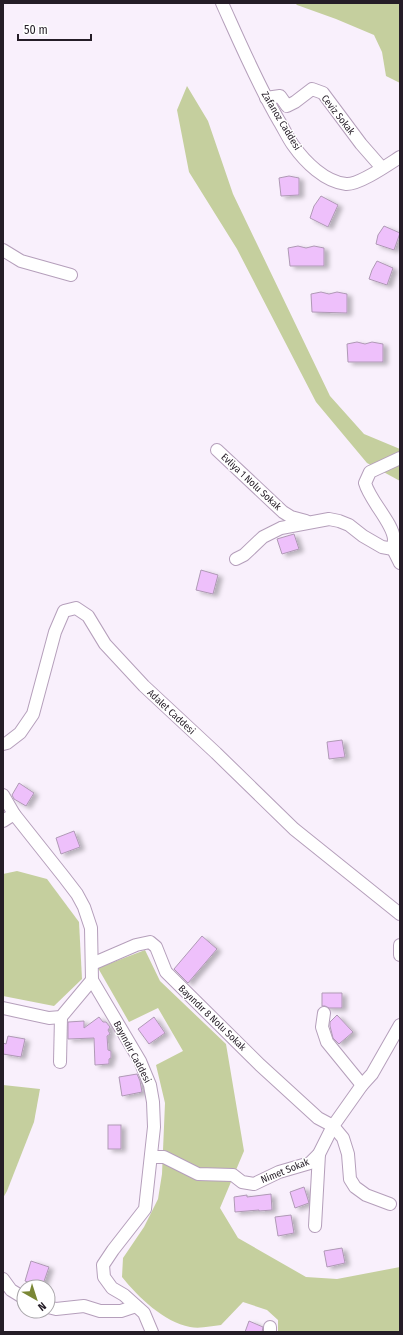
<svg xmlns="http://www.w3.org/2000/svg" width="403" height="1335" font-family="'Fira Sans Condensed',sans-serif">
<defs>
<filter id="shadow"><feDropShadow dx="4.5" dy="2.5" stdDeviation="2" flood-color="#0004"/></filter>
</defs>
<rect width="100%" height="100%" fill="#f9f0fc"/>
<g fill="#c5cf9e">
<path d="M295 3H400V83L386 76 382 52 374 35 336 19 297 5Z"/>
<path d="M187 86 208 121 233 194 330 396 364 434 400 449V481L367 463 316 402 237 249 189 172 177 110Z"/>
<path d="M17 871 47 879 79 922 82 979 54 1006 3 996V874Z"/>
<path d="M145 950 160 981 226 1044 244 1151 220 1208 238 1238 306 1277 337 1279 400 1267V1332H278V1320L267 1310 243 1302 221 1325C212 1326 200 1329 190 1327 164 1322 138 1297 122 1277L123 1258 144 1227 158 1199 162 1174 165 1103 156 1065 183 1051 158 1008 129 1022 98 968Z"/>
<path d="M3 1085 40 1089 34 1122 7 1191 3 1198Z"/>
</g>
<g fill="#eec0fb" stroke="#af99b5" filter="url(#shadow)">
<path d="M289 176 299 178V195L281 196 279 178Z"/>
<path d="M321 196 338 205 328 227 310 218 314 206Z"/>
<path d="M384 226 400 233 394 250 376 244 378 235Z"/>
<path d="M298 246 306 248 314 246 324 248V266H290L288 248Z"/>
<path d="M377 261 393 268 387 285 369 279 372 270Z"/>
<path d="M321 292 329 294 337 292 347 294V313L312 312 311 294Z"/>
<path d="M357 342 365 344 372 342 383 344V362H348L347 344Z"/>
<path d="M294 534 299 549 282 554 277 539Z"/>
<path d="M201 570 218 575 213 594 196 590Z"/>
<path d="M342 740 345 757 329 759 327 742Z"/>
<path d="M19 783 34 793 26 806 14 799 12 795Z"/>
<path d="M74 831 80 847 61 854 56 838Z"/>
<path d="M202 936 217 949 188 983 174 969Z"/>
<path d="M322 993H342V1008H329L325 1006H322Z"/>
<path d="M337 1015 353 1032 339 1044 333 1038 330 1026V1022Z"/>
<path d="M99 1017 103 1022H106L110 1027 108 1030 110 1034 107 1036 108 1050 111 1051V1058L109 1059V1064L95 1065 94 1038 68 1039V1022L84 1021V1028Z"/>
<path d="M154 1017 165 1033 149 1044 138 1029Z"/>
<path d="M8 1036 25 1039 21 1057 3 1054V1043L6 1044Z"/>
<path d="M137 1074 140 1081 142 1092 122 1096 119 1077Z"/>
<rect x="108" y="1125" width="13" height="24"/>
<path d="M304 1187 309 1203 295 1208 290 1192Z"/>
<path d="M271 1194 272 1210 259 1211V1210L235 1212 234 1197 247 1195V1197Z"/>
<path d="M291 1215 294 1233 278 1236 275 1217Z"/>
<path d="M342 1248 345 1263 327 1267 324 1251Z"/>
<path d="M31 1261 49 1267 42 1287 25 1281Z"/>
<path d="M249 1321 263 1327 262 1332H245Z"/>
</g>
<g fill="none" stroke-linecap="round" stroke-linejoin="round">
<g stroke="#b59fbb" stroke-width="14">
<g id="minor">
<path d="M222 3C240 43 257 83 279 121 284 129 288 138 293 145 305 162 325 182 346 184 359 185 389 164 400 157"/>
<path d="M266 98 280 96 287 106 295 102 312 89 323 93 361 144 382 168"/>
<path d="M3 250 21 261 71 275"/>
<path d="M217 450 283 512 291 517 306 521"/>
<path d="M393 549C393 546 394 542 394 539 393 523 370 501 365 483L370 472 400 458"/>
<path d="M393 549 400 563"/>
<path d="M236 559 244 555 263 537 281 528 329 519 339 521 349 525 363 536 382 547 393 549"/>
<path d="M3 744 7 743 20 733 33 714 55 632 64 611 76 608 88 616 105 644 144 686 216 753 294 829 400 914"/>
<path d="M3 795 14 814 64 877 77 894 84 907 91 928 92 980 140 1061 150 1085 153 1102 154 1127 145 1209 113 1250 103 1265 104 1277 112 1288 124 1295 144 1313 152 1332"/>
<path d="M3 821 14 814"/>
<path d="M400 945V955"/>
<path d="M92 964 136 945 150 942 156 947 166 972 260 1065 318 1118 333 1126 343 1138 348 1154 350 1179 355 1187 366 1195 390 1204"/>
<path d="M3 1008 49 1018 61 1017 92 980"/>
<path d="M324 1013 322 1027 327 1042 362 1085"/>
<path d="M60 1062 61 1017"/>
<path d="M151 1157H164L198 1174 233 1175 242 1182 254 1184 279 1172 310 1163 319 1154 333 1126 362 1085 372 1074 400 1025"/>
<path d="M315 1226 319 1154"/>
<path d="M3 1279 11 1290 24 1298"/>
<path d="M48 1307 56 1309 84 1306 100 1311H121L136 1306"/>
<path d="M270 1327V1332"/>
</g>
</g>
<use href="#minor" stroke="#fff" stroke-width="12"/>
</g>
<g text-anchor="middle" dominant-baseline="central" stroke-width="3" stroke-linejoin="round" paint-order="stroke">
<g font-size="10" fill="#251d27" stroke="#fff">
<text transform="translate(338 115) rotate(52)">Ceviz Sokak</text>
<text transform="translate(281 121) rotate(59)">Zafanoz Caddesi</text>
<text transform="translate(251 482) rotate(43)">Evliya 1 Nolu Sokak</text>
<text transform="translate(171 712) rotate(43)">Adalet Caddesi</text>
<text transform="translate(212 1018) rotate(44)">Bayındır 8 Nolu Sokak</text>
<text transform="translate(132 1052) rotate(62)">Bayındır Caddesi</text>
<text transform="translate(285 1171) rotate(-22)">Nimet Sokak</text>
</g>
</g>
<rect width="403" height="1335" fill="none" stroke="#251d27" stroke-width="8"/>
<g transform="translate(36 1299) rotate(141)"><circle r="19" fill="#ffffff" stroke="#a8a5a9"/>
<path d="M0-3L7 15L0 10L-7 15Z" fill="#7a8735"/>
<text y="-6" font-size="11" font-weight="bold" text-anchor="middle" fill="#251d27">N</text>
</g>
<path d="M18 34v6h73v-6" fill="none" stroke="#251d27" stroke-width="2"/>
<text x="24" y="34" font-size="12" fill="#251d27" stroke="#ffffff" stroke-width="3" paint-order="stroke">50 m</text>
</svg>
